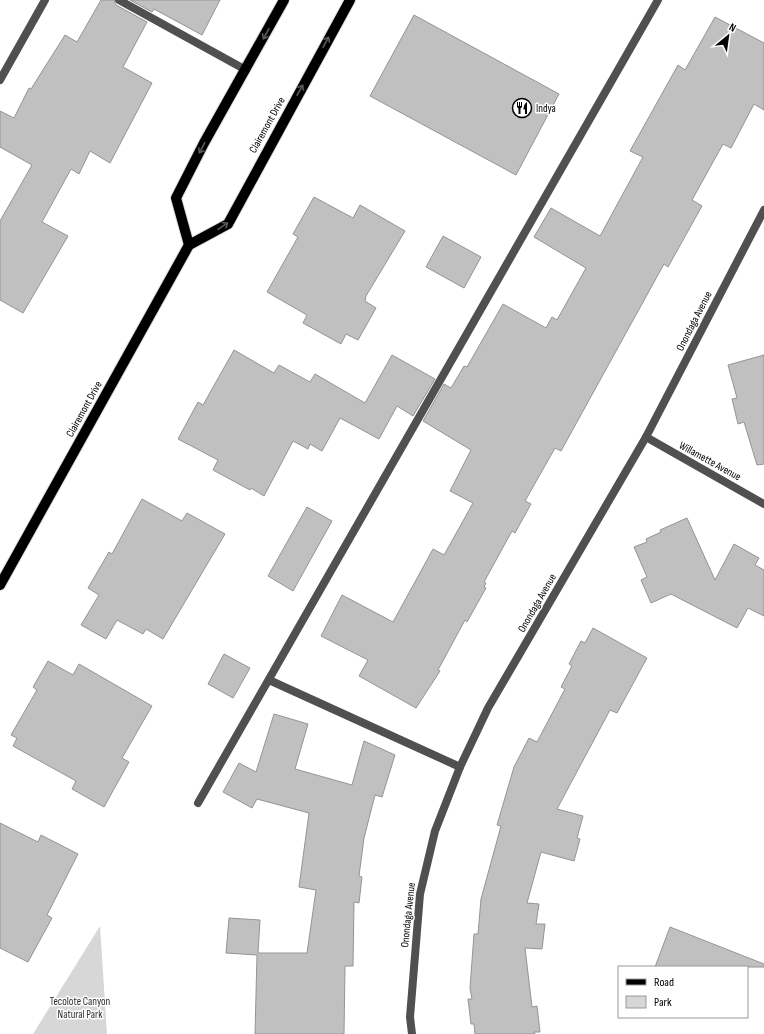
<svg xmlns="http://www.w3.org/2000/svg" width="764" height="1034" font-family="'Sofia Sans Condensed',sans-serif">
<rect width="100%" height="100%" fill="#fff"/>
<path fill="#d7d7d7" d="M100 926 107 1034H33Z"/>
<g fill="#c0c0c0" stroke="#949494">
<path d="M101 0H114L116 5 147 22 123 67 152 83 110 163 90 151 79 174 71 169 42 222 68 236 23 313 0 300V221L32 165 0 147V111L14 118 29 88 31 89 65 35 77 42Z"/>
<path d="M130 0H220L202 35 154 9 152 12Z"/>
<path d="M414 15 559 94 516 175 370 96Z"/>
<path d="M715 17 764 43V110L754 104 731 148 723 144 692 200 702 206 668 267 664 264 561 451 555 448 525 501 531 504 515 533 512 531 484 582 486 583 484 587 486 588 467 622 465 620 438 670 440 671 416 708 359 676 368 660 321 636 342 595 393 622 433 549 444 555 473 503 450 491 471 450 423 421 444 384 451 388 464 366 467 367 503 304 546 328 552 317 557 320 586 268 534 237 551 208 600 236 643 157 630 151 678 65 685 70Z"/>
<path d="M314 197 353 218 360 205 405 231 366 296 365 301 376 308 358 340 346 334 341 344 303 323 307 315 267 292 298 237 293 234Z"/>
<path d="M443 236 481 257 464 288 426 267Z"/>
<path d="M234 350 274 373 279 365 310 382 315 374 365 403 392 355 435 379 413 416 397 406 379 439 340 418 322 451 310 444 308 449 293 441 264 496 251 488 250 490 213 470 218 460 178 439 198 402 203 405Z"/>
<path d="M764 355V464L757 465 744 422 738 424 732 399 737 398 728 365Z"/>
<path d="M142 499 182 521 187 513 225 534 163 639 146 629 143 634 117 620 106 639 81 625 99 595 88 588 109 552 112 554Z"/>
<path d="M307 507 332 521 293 591 268 576Z"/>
<path d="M687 518 715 580 734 544 759 558 755 565 764 570V616L748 608 737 628 671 594 651 603 641 580 647 577 634 547 647 542 646 539 661 532 660 530Z"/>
<path d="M593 628 647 658 617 713 610 710 557 809 583 816 577 838 580 839 574 861 541 852 527 903 539 904 536 924H545L542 949 525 948 532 1007 537 1006 540 1032H534L535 1034H475L474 1024H471L468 999H472L470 988 474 934H478L481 899 501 826 497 825 514 767 529 738 537 742 565 689 561 687 572 666 569 664 581 641 585 643Z"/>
<path d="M224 654 250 668 233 698 208 684Z"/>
<path d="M48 661 73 675 79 664 152 706 122 758 129 762 104 807 72 789 76 781 13 746 17 738 11 735 37 690 33 687Z"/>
<path d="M274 714 308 724 295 769 352 785 364 741 395 755 382 797 375 795 364 838 359 876 362 877 359 903 354 902 353 966H345L344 1034H255L257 955 226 953 229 918 260 920 258 953H307L316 890 299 887 309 813 257 799 252 808 223 792 239 763 256 772Z"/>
<path d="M0 823 38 842 41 835 78 854 47 915 52 918 28 962 0 948Z"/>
<path d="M670 927 764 964V967H655Z"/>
</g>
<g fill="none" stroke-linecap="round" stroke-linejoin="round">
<g stroke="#dbdbdb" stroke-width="12">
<g id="primary">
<path d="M189 245 176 198 204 143 284 0"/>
<path d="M0 585 189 245 228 224 350 0"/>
</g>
</g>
<g stroke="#505050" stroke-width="8">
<path d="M119 0 246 70"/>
<path d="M0 80 45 0"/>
<path d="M269 680 460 767"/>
<path d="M198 803 658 0"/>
</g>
<g stroke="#505050" stroke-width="8">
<path d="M646 437 764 504"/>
<path d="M412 1034 410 1017 420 894 435 831 460 767 488 708 646 437 764 210"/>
</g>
<use href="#primary" stroke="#000" stroke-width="10"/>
</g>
<defs><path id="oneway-shaft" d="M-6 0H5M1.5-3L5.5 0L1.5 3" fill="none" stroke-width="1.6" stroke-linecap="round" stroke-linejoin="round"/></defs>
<g stroke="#595959">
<use href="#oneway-shaft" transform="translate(266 34) rotate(119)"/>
<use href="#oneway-shaft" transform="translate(326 42) rotate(-61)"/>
<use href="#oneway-shaft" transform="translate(300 90) rotate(-61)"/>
<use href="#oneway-shaft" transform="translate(202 148) rotate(118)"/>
<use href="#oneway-shaft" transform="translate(223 226) rotate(-34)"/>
</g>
<defs>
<g id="restaurant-ring" transform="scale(1)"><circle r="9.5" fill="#fff" stroke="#000" stroke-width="1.5"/><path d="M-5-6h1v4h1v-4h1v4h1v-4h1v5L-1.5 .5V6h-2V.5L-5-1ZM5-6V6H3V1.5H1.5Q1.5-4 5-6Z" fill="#000"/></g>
</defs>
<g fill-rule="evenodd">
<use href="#restaurant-ring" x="522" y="108"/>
</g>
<g text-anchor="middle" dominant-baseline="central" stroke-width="3" stroke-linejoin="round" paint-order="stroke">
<g font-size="11" fill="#000" stroke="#fff" text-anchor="start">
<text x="536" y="108">Indya</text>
</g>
<g font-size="11" fill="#000" stroke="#fff">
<text transform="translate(267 125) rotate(-61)">Clairemont Drive</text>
<text transform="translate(694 321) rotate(-63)">Onondaga Avenue</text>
<text transform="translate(84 409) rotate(-61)">Clairemont Drive</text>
<text transform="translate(710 461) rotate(29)">Willamette Avenue</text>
<text transform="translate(537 603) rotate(-60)">Onondaga Avenue</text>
<text transform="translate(408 915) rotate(-84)">Onondaga Avenue</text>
</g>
<g font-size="11" fill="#2e2e2e" stroke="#fff">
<text x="80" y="1001">Tecolote Canyon<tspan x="80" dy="13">Natural Park</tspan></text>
</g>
</g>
<rect x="618" y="966" width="130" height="52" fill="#ffffff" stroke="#999999"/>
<rect x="626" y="979" width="20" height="6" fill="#000000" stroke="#999999"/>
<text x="654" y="986" font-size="12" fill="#000000">Road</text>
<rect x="626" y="996" width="20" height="12" fill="#d7d7d7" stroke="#999999"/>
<text x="654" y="1006" font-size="12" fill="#000000">Park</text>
<g transform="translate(728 36) rotate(29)" stroke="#ffffff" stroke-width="3" paint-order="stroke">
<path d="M0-3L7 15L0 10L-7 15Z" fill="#000000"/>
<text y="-6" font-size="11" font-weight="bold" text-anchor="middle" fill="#000000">N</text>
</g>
</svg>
